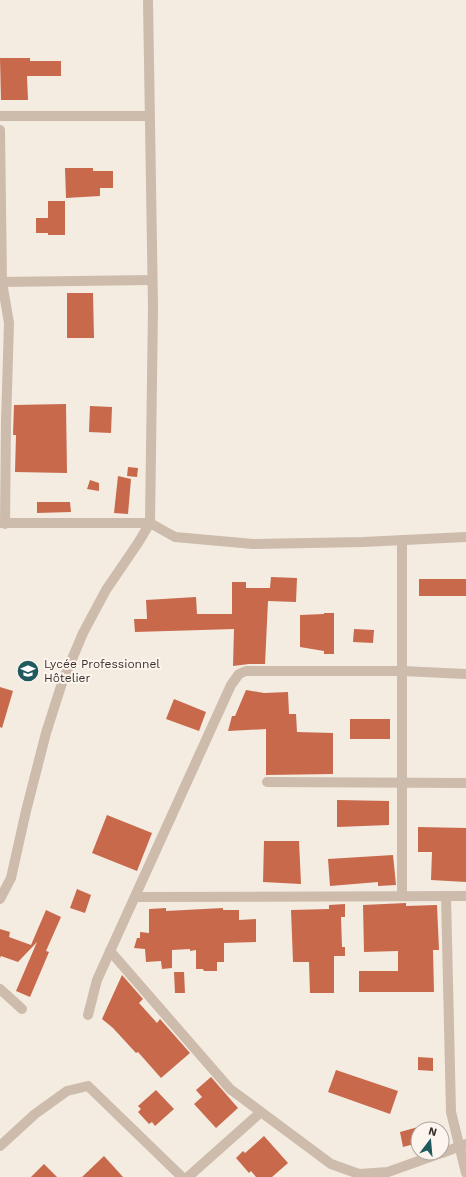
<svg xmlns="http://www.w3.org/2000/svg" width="466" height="1177" font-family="'Work Sans',sans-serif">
<rect width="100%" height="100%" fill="#f4ebe1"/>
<g fill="#c8694b">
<path d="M0 58H30V61H61V76H27L28 100H1Z"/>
<path d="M65 168H93V171H113V188H100V196L66 198Z"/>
<path d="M48 201H65V235H48V233H36V218H48Z"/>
<path d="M67 293H93L94 338H67Z"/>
<path d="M66 404 67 473 15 472 16 435H13L14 405Z"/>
<path d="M90 406 112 407 111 433 89 432Z"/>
<path d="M128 467 138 468 137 477 127 476Z"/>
<path d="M118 476 131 479 128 514 114 513Z"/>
<path d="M90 480 99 483V491L87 489Z"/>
<path d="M37 502H70L71 512 37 513Z"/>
<path d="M271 577 297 578 296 602 268 601 265 664H249L233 666 234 629 135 632 134 619H147L146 600 196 597 197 614H232V582H246V588H270Z"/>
<rect x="419" y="579" width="47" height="17"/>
<path d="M324 613H334V654H324V651L300 647V615L324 614Z"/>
<path d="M354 629 374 630 373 643 353 642Z"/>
<path d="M0 687 13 691 2 728 0 727Z"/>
<path d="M246 690 264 693 288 692 289 714H296L297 732 333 733V774L266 775V729L228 731 232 716H235Z"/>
<path d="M174 699 206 712 199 731 166 719Z"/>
<rect x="350" y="719" width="40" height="20"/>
<path d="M337 800 389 801V825L337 827Z"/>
<path d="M107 815 152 833 137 871 92 853Z"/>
<path d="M418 827 466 828V882L431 880 432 852H418Z"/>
<path d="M264 841H299L301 884 263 882Z"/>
<path d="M393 855 396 885 378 886V882L330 886 328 859Z"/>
<path d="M77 889 91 895 85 913 70 908Z"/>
<path d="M406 903V906L437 905 439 950H433L434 992H359V971H398V951L364 952 363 905Z"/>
<path d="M345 904V917H341L342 947H345V956H334V993H310L309 962H293L291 910 329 909V905Z"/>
<path d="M166 908V911L223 908V910H239V920L256 919V942L224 943V962H217V971H204L203 969H196V950L190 951V949L172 950V968L162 969 161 961 146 962 145 949 134 948 137 938H140V932L149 933V909Z"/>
<path d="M46 910 61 917 46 951 49 952 30 997 16 991 37 942 18 962 1 956 0 958V929L10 932 9 937 31 945Z"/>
<path d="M174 972H184L185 993H175Z"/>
<path d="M122 975 143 999 139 1003 157 1023 160 1019 190 1053 161 1078 138 1052 136 1053 113 1028 102 1019Z"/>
<path d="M418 1057 433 1058V1071L418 1070Z"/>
<path d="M336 1070 398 1091 390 1114 328 1092Z"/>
<path d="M211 1077 238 1108 216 1128 194 1104 202 1097 196 1090Z"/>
<path d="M156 1090 174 1109 155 1126 152 1122 149 1124 138 1112 141 1109 138 1106Z"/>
<path d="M418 1127V1143L403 1147 400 1132Z"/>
<path d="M264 1136 288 1163 272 1177H256L251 1171 249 1173 236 1158 243 1151 245 1153Z"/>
<path d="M104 1156 123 1177H82Z"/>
<path d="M44 1164 57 1177H31Z"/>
</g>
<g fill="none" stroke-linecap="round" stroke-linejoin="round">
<g stroke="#cdbbac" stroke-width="10">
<path d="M0 116H149"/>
<path d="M0 130 2 282 9 323 6 423 5 524"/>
<path d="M0 282 152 280"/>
<path d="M0 523H150L175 537 253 544 363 542 466 537"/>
<path d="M402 540V896"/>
<path d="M267 782 466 783"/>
<path d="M446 896 451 1112 466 1173"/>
<path d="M135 897 466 896"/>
<path d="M0 899 11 878 26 811 46 733 62 683 83 633 106 590 138 543 150 523 153 307 148 0"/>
<path d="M110 951 230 1089 331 1164 359 1174 388 1172 441 1153"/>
<path d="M0 989 22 1009"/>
<path d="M88 1015 97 980 231 685 239 674 246 671H402L466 674"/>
<path d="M0 1146 35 1114 67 1091 88 1086 182 1177"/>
<path d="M442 1153 466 1144"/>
<path d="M188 1177 261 1112"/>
</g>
</g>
<defs>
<g id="school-disc" transform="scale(1.15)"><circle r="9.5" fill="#1f5a5e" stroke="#fbf5ee"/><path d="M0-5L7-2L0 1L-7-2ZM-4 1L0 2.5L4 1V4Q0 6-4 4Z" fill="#fff"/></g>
</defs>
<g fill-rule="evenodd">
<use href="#school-disc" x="28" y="671"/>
</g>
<g text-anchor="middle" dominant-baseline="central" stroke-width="4" stroke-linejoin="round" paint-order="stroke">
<g font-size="12" fill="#3b302b" stroke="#fbf5ee" text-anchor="start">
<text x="44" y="664">Lycée Professionnel<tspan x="44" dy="14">Hôtelier</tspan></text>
</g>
</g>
<g transform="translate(430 1141) rotate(16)"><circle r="19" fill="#fbf5ee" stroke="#aea6a0"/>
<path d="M0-3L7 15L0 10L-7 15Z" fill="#1f5a5e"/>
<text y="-6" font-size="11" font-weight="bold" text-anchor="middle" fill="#3b302b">N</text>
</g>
</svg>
